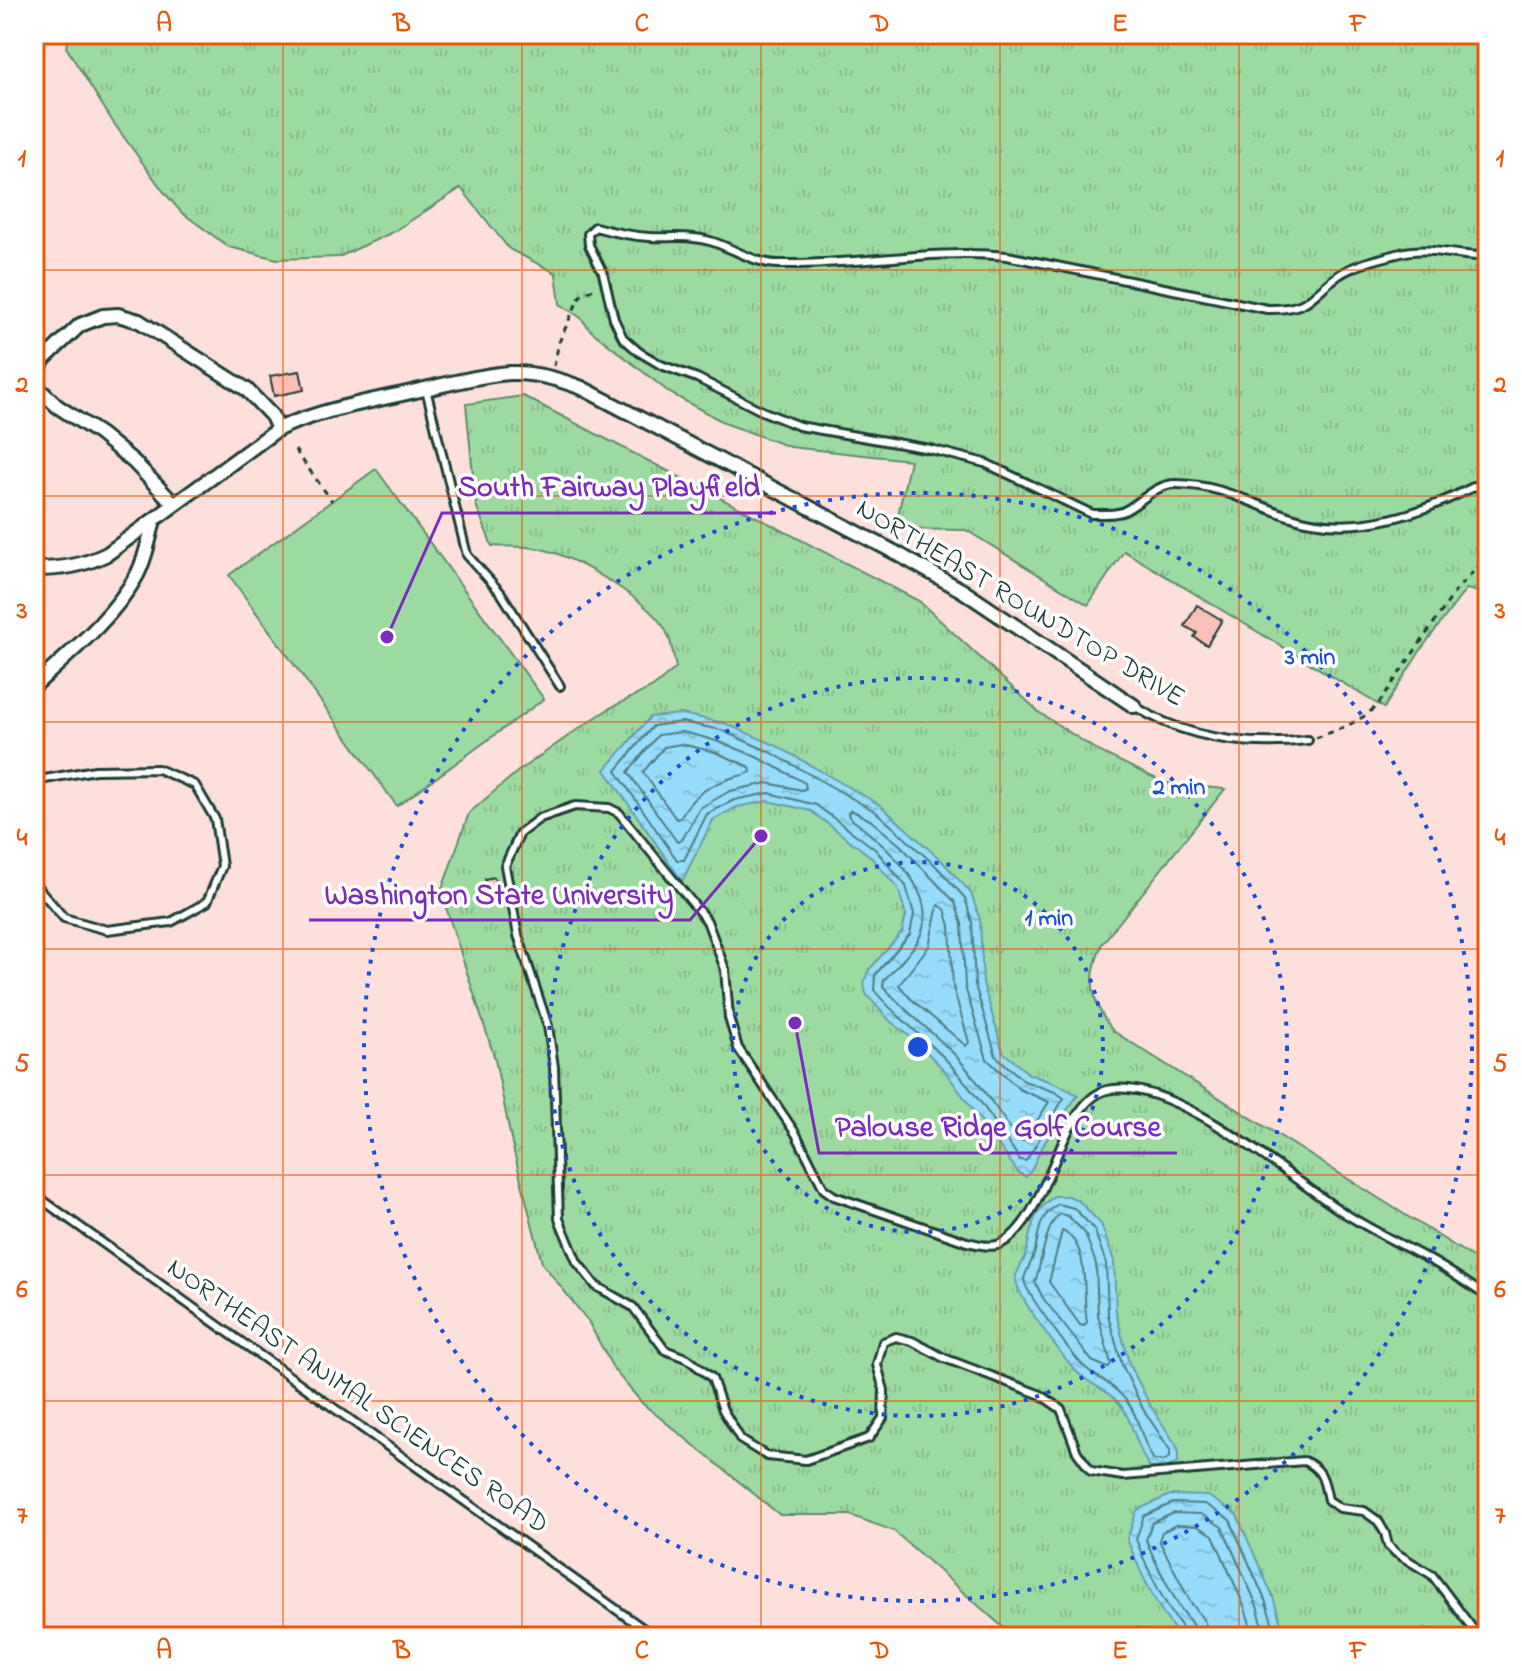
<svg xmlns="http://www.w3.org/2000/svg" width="1522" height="1671" font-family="'Indie Flower',sans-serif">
<defs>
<pattern id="grass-tufts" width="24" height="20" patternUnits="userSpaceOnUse" patternTransform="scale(2)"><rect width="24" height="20" fill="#9ddaa1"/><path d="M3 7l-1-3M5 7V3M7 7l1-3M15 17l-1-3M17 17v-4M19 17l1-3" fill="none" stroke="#87bc8b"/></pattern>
<pattern id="water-ripples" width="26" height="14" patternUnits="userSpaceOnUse" patternTransform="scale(2)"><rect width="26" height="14" fill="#97dcf9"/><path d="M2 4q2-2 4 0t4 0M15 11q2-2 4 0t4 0" fill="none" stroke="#82bed6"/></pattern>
</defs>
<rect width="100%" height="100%" fill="#feecea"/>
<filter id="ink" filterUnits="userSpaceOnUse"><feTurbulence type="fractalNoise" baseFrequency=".0125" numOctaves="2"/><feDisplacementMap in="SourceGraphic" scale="16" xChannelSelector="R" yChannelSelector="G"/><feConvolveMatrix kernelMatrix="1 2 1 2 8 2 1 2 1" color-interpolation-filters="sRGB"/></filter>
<g filter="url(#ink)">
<rect fill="#fddfdb" x="34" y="34" width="1454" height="1603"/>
<g fill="url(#grass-tufts)" stroke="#5e8c6a" stroke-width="2">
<path d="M70 34H1488V603L1484 593 1466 589 1422 648 1384 708 1124 551 1088 605 966 530 895 529 910 460 790 447 727 424 670 393 590 330 581 318 560 304 556 273 509 249 461 188 393 232 339 257 277 259 229 247 181 212 163 191 113 122 66 47Z"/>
<path d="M523 396 919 601 1040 713 1098 751 1165 783 1225 789 1102 944C1087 980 1090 1001 1113 1031L1488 1267V1637H1014L894 1531 850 1515H780L643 1404 614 1370 588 1321 542 1263 512 1144 495 1059 441 892 469 813 517 772 581 727 610 708 653 687 676 668C673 654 671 637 663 626 643 597 570 553 536 548 522 546 506 547 492 546L476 505 466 404Z"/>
</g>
<path fill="#9ddaa1" stroke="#5e8c6a" stroke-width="2" d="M376 469 544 699 397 806 229 575Z"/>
<g fill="url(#water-ripples)" stroke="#679caa" stroke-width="2">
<path d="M682 714 724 723 775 745 880 805 942 861 971 893 980 920 983 983 1003 1052 1029 1074 1059 1085 1078 1095C1065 1113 1052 1130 1041 1149 1035 1159 1034 1170 1026 1177L1018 1172 944 1070 916 1041 890 1021 866 994 864 983 868 971 902 932 906 915 898 888 870 856 811 811 768 801 737 807 713 820 682 881 605 770 650 717Z"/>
<path d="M1054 1196H1069L1079 1201 1101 1224 1114 1261 1116 1313 1129 1363 1150 1405 1178 1448V1462L1164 1469 1150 1468C1137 1449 1134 1425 1122 1407 1110 1390 1091 1386 1078 1373 1065 1359 1012 1292 1016 1276 1018 1268 1024 1262 1026 1254 1032 1226 1030 1215 1054 1196Z"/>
<path d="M1170 1495 1208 1496 1237 1515 1273 1597 1285 1637H1180C1156 1607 1141 1574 1127 1539L1137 1510Z"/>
</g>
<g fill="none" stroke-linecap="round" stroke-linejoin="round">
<g stroke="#4f7d83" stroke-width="2">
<path d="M682 722 721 730 772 753 876 812 936 866 965 898 972 922 975 985 996 1056 1024 1081 1055 1092 1064 1098 1026 1161 1020 1160C999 1127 975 1093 950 1064 926 1037 896 1018 874 990L875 975 910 934 914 914 906 886 875 849 816 805 769 793 734 800 707 814 684 860H677L616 771 653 726Z"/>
<path d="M682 732C730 742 763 759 805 783L806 788 802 790 767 783 730 791 700 808 682 840 677 842 628 772 658 735Z"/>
<path d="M681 744 715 752 750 767 751 772C744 776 734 776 726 780 704 788 691 798 680 818L676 819 643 772 664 747Z"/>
<path d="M851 810 870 820 900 845 955 902 962 924 965 987 987 1059 1019 1089 1049 1102 1024 1141 1019 1140C998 1112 979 1081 955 1055 932 1031 905 1012 883 986L884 980C895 968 908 956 917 942 947 894 881 842 849 817L848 813Z"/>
<path d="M938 905 945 909 950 926 953 987 969 1042 966 1046 911 999 899 985 929 946Z"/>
<path d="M1058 1204 1074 1208 1094 1229 1106 1263 1108 1315 1122 1365 1143 1409 1170 1450V1457L1163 1461 1154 1460C1141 1442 1140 1416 1125 1399 1113 1384 1101 1380 1087 1369 1077 1362 1023 1290 1024 1279 1025 1273 1033 1260 1035 1251 1039 1231 1039 1216 1058 1204Z"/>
<path d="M1060 1214 1068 1216 1085 1233 1096 1264 1098 1315 1111 1364 1108 1368 1092 1361 1043 1298 1035 1282C1042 1263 1045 1225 1060 1214Z"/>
<path d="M1062 1231C1091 1243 1082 1296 1087 1322L1084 1326 1080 1325 1049 1282Z"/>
<path d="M1186 1637C1184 1626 1175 1619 1170 1610 1156 1587 1145 1564 1136 1539L1144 1516 1173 1503 1205 1504 1230 1520 1265 1600 1277 1637"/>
<path d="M1196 1637C1195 1623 1184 1615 1178 1604 1166 1583 1155 1562 1146 1540L1152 1523 1174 1513 1201 1514 1222 1527 1256 1603 1266 1637"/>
<path d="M1208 1637 1205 1622 1190 1601 1159 1540 1162 1532 1176 1525 1197 1526 1213 1535 1245 1608 1254 1637"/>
</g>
</g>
<g fill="#fbc0b8" stroke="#1f3d34" stroke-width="2">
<path d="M1475 34H1488V62Z"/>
<path d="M300 371 304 390 274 396 270 376Z"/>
<path d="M1197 605 1222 620 1207 645 1194 637 1197 633 1185 626Z"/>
<path d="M494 877 497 890 488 891 485 879Z"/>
</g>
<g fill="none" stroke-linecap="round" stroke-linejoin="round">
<g stroke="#1f3d34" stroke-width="12">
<g id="service">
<path d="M1488 256C1460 258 1428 245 1401 253 1382 258 1359 263 1342 273 1309 294 1314 310 1267 309L1007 256C932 248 856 266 780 264 754 264 734 248 710 241 690 235 670 238 649 237 631 236 613 232 595 227L588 234 589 245 603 273 614 319 623 338 639 352 661 365 697 378 762 411 799 426 930 449 985 463 1092 514C1103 514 1112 515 1122 512 1141 504 1154 484 1176 484 1217 484 1251 503 1288 516 1355 539 1429 512 1488 479"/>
<path d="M426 389 467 555 501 593 560 686"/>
<path d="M1134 706C1187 739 1247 747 1308 740"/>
<path d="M34 781 95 770 158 769 195 785 215 819 222 866 207 902 171 922 107 930 64 918 34 883"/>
<path d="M34 1194 655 1637"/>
<path d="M1479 1637 1432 1575 1396 1553 1388 1545 1385 1533 1378 1521 1364 1511 1340 1508 1328 1500C1324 1481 1323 1469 1304 1461L1123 1476 1091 1471 1077 1452 1061 1409 1041 1395 944 1358 912 1341 896 1337 883 1342 877 1365 884 1390 883 1418 869 1438 806 1460 767 1456 741 1440 723 1410 712 1378 688 1359 665 1350 633 1307 596 1286 577 1262 559 1219 554 1067 548 1026 518 935 505 866 520 833 540 818 575 806 609 808 619 813 707 921 725 969 729 1018 738 1048 796 1134 824 1189 834 1196 967 1242C978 1244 992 1249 1002 1243 1050 1217 1059 1102 1107 1090 1171 1075 1289 1177 1341 1211 1372 1231 1405 1246 1437 1264 1454 1274 1471 1286 1488 1297"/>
</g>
</g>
<g stroke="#1f3d34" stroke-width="18">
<g id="minor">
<path d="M174 504 134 462 100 434 57 406 37 387 35 376 44 359 80 325 103 316 118 315 139 321 246 389 272 416 278 429"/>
<path d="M34 569C62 569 82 566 107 554L278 429C323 409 372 401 420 390 449 384 480 375 510 373 535 372 559 379 582 388L898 554 963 591 1134 706"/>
<path d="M34 686C70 653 113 618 137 575 146 558 149 539 154 520"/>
</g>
</g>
<g stroke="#1f3d34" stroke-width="3" stroke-dasharray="6 6" stroke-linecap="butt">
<path d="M554 366 559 342 580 296 595 288"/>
<path d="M295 450 332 501"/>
<path d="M1316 738C1339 729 1362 722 1379 703L1457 589 1488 556"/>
</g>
<use href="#service" stroke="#fff" stroke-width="6"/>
<use href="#minor" stroke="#fff" stroke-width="12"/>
</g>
</g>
<path fill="none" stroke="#e8590c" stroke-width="2" stroke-opacity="0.55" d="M283 34V1637M522 34V1637M761 34V1637M1000 34V1637M1239 34V1637M34 270H1488M34 496H1488M34 722H1488M34 949H1488M34 1175H1488M34 1401H1488"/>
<g fill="none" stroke="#1d4ed8" stroke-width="4" stroke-dasharray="4 8">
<circle cx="918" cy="1047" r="185"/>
<circle cx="918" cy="1047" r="369"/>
<circle cx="918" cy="1047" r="554"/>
</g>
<g text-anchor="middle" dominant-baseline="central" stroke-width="7" stroke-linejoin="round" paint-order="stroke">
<g font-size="28" fill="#1f3d34" stroke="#fff">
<text transform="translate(1020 604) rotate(31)">NORTHEAST ROUNDTOP DRIVE</text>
<text transform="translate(357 1397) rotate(35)">NORTHEAST ANIMAL SCIENCES ROAD</text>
</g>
</g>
<circle cx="918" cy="1047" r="12" fill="#1d4ed8" stroke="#fff" stroke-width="4"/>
<g font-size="24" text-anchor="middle" font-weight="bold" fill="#1d4ed8" stroke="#fff" stroke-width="7" stroke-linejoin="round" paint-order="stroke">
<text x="1310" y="664">3 min</text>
<text x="1179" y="794">2 min</text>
<text x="1049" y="925">1 min</text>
</g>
<path fill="none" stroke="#7b2cbf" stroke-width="3" d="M387 637L442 513H776M761 836L690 920H309M795 1023L819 1153H1177"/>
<g fill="#7b2cbf" stroke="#fff" stroke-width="3">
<circle cx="387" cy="637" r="8"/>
<circle cx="761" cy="836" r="8"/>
<circle cx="795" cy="1023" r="8"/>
</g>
<g font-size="30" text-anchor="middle" font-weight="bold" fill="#7b2cbf" stroke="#fff" stroke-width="7" stroke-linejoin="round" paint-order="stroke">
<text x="609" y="496">South Fairway Playfield</text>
<text x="499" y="904">Washington State University</text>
<text x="998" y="1136">Palouse Ridge Golf Course</text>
</g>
<rect width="1522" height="1671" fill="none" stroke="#fff" stroke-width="88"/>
<rect x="44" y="44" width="1434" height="1583" fill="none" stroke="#e8590c" stroke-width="3"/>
<g font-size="26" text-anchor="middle" font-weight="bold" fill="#e8590c">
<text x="164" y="31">A</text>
<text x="402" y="31">B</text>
<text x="642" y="31">C</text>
<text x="880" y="31">D</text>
<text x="1120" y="31">E</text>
<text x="1358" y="31">F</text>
<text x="22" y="166">1</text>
<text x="1500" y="166">1</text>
<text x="22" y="392">2</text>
<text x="1500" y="392">2</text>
<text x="22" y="618">3</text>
<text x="1500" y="618">3</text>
<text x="22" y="845">4</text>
<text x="1500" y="845">4</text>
<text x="22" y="1071">5</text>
<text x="1500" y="1071">5</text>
<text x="22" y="1297">6</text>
<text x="1500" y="1297">6</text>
<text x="22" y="1523">7</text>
<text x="1500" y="1523">7</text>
<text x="164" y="1658">A</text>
<text x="402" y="1658">B</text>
<text x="642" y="1658">C</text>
<text x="880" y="1658">D</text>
<text x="1120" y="1658">E</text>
<text x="1358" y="1658">F</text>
</g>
</svg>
